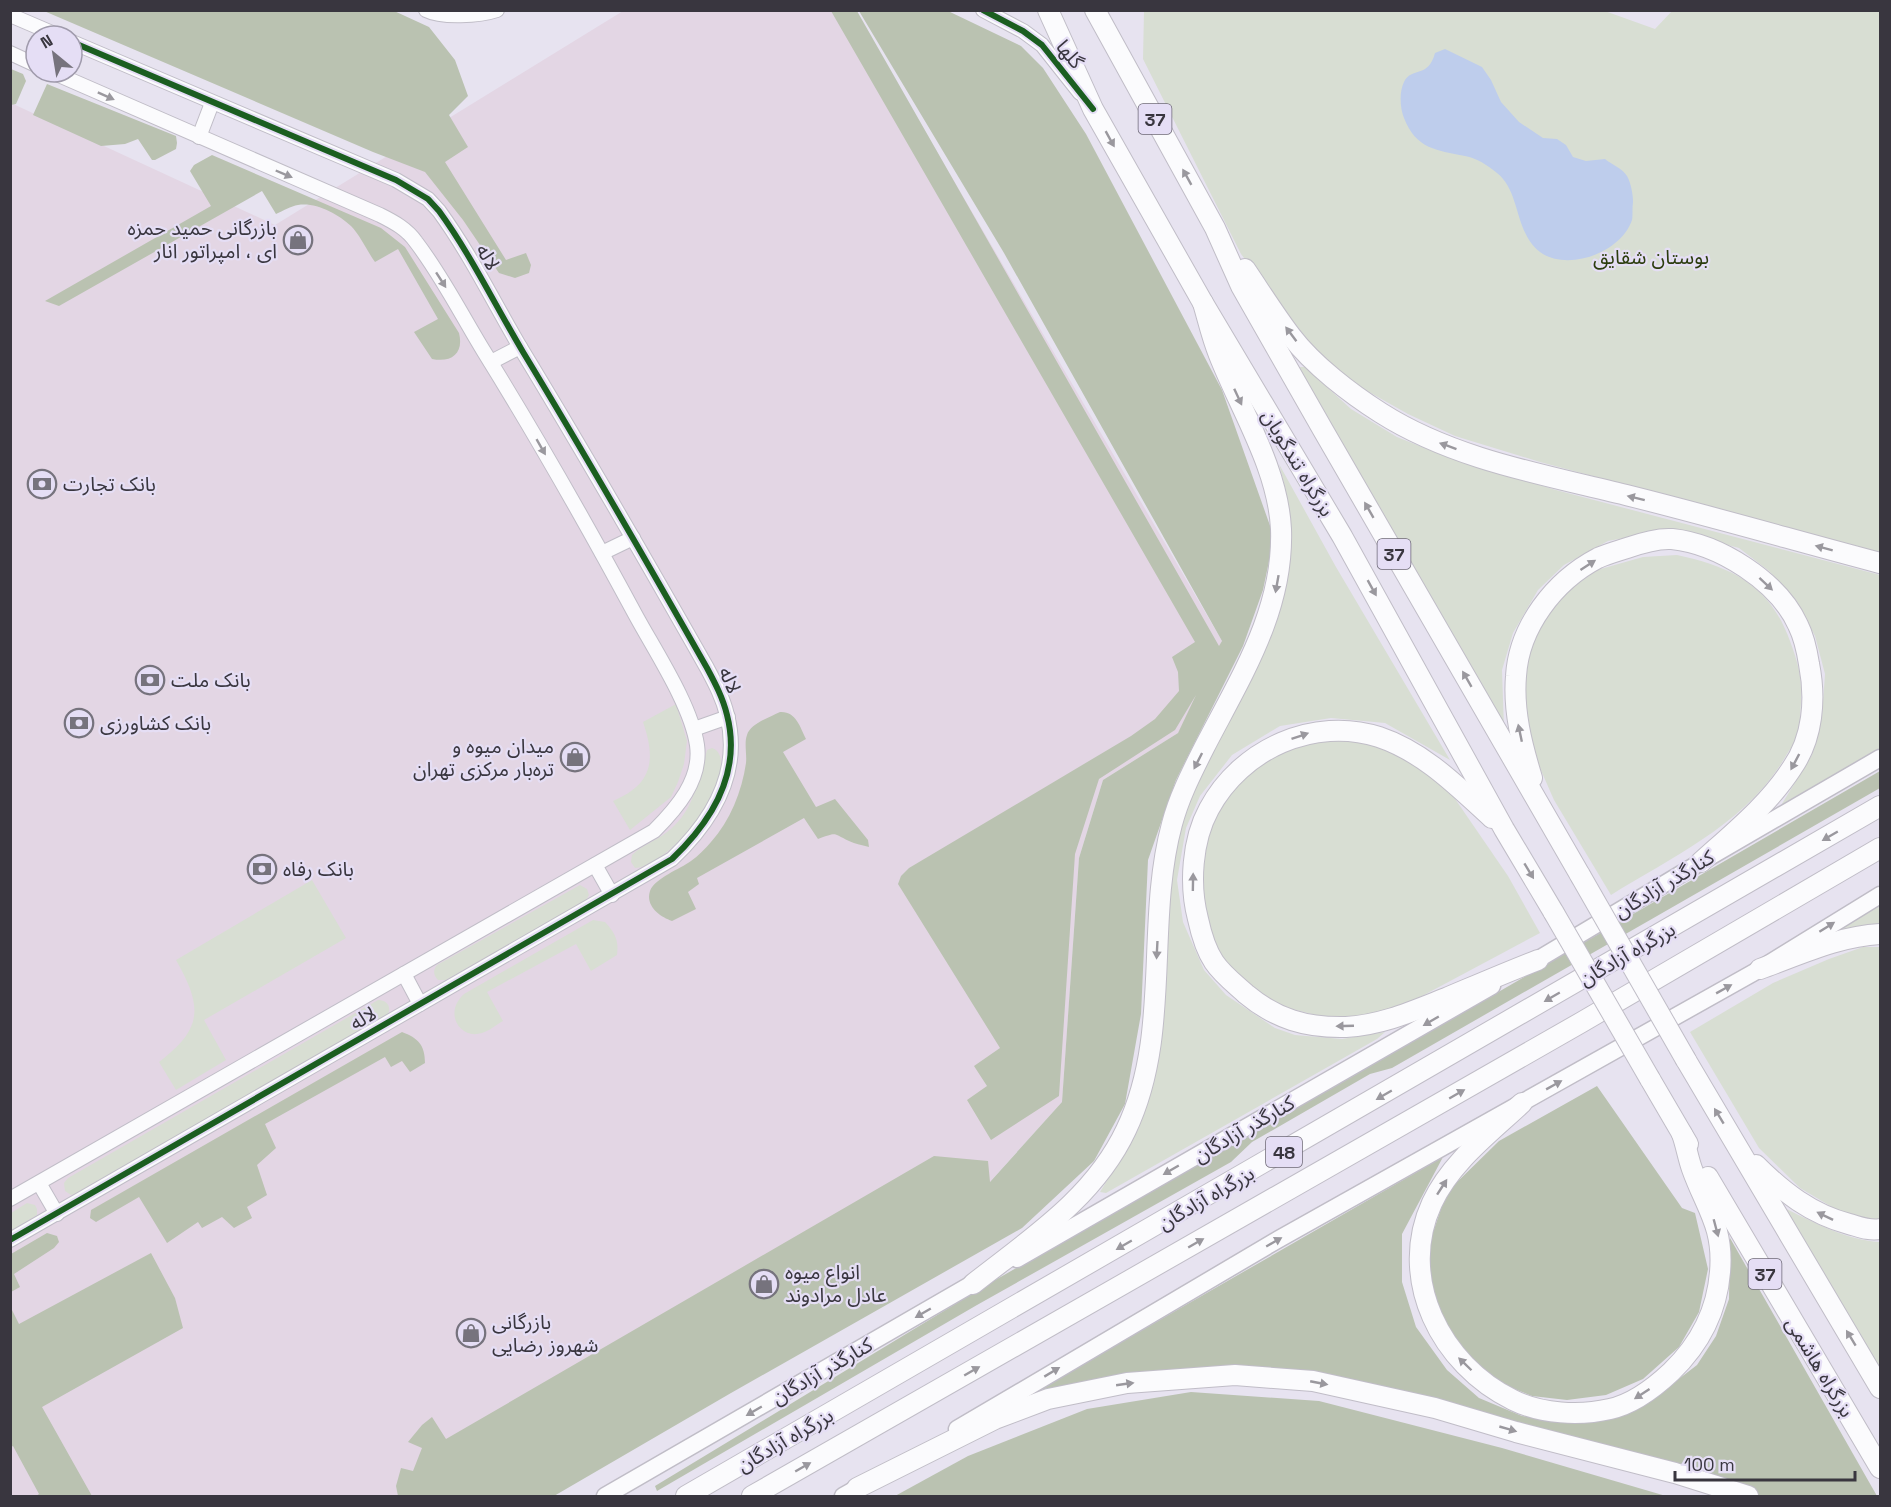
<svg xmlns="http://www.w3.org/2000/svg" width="1891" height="1507" font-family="'Space Grotesk','Noto Sans Arabic',sans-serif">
<rect width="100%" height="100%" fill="#e7e3f0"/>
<path fill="#e3d6e4" d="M623 11H855L1222 641 1220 657 1178 733 1103 780 1079 858 1062 1102 989 1183 420 1496H11V103L275 225Z"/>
<g fill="#d8ded3">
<path d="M1602 10 1655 29 1672 11H1880V553L1540 462 1455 436 1408 414 1328 369 1241 254 1143 59 1144 11Z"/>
<path d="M1299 367H1305L1351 409 1397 437 1447 457 1556 490 1880 575V749L1780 807 1812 755 1822 717 1825 674 1815 636 1796 600 1769 571 1739 548 1687 534 1651 533 1608 541 1564 565 1538 590 1513 633 1502 670 1504 728Z"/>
<path d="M1279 464 1336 567 1450 760 1385 723 1331 718 1280 726 1232 755 1200 796 1186 828 1177 880 1183 922 1204 970 1226 995 1275 1028 1295 1035 1342 1039 1385 1032 1377 1039 1106 1193 1100 1192 1138 1130 1158 1059 1168 874 1179 824 1208 759 1277 621 1291 549 1284 483Z"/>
<path d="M1677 555C1732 567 1770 585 1790 641 1801 670 1803 686 1800 716 1800 722 1800 729 1798 734 1796 741 1791 748 1787 754 1749 822 1674 856 1611 895L1554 800 1536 759 1523 718V673L1535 630 1565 593 1597 570 1643 557Z"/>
<path d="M676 704 687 741 684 764 678 782 671 797 630 830 613 801C653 784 656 760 643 722Z"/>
<path d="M1346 738 1391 750 1424 767 1449 790 1508 876 1540 933 1409 1003 1362 1017 1332 1019 1288 1008 1256 993 1220 957 1209 931 1199 876 1213 814 1242 777 1261 761 1308 742Z"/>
<path d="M712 748C733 754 712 803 703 814 691 831 656 868 635 868L631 862 632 855C642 845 656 841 667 832 694 812 698 780 707 750Z"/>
<path d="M312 880 346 938 204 1020 226 1060 176 1090 159 1062C204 1028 202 1006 176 960Z"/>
<path d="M580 885 587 889 589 895 586 900 446 980H438C433 975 433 970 437 965Z"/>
<path d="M1880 903V926L1810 943Z"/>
<path d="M593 920 605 922C615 933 619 940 617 955L591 971 576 944 487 992 503 1021C496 1025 489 1031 482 1033 460 1040 443 1013 464 994Z"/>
<path d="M1863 947H1880V1222L1852 1219 1800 1188 1759 1148 1690 1032 1773 983 1829 959Z"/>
<path d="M378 1000C388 1000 392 1008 387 1016L77 1194 71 1195 65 1191 64 1183 68 1178Z"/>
<path d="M27 1203 35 1205 37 1209V1215L11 1231V1213Z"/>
<path d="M1782 1207C1814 1222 1845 1240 1880 1242V1373Z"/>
</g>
<g fill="#bac2b1">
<path d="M392 10 429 27 455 60 468 96 449 115 468 147 445 162 506 260 526 253 531 265 529 273 515 278 499 273 463 220 425 172 373 152 44 11Z"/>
<path d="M831 11H857L1219 646 1222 641 1004 253 859 11H948L1021 46 1043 68 1086 134 1222 390 1274 537 1263 590 1243 646 1176 780 1148 860 1141 1014 1125 1104 1094 1161 1022 1228 731 1393 554 1496H398L396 1486 401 1468 413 1471 422 1448 408 1442 422 1425 432 1417 446 1439 934 1156 988 1161 990 1182 1062 1102 1079 858 1103 780 1178 733 1196 695 1175 730 1099 779 1075 854 1059 1096 991 1140 967 1100 987 1086 974 1066 1000 1048 898 884 901 876 909 868 1131 736 1155 719 1179 691 1178 672 1172 657 1195 642Z"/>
<path d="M11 69 23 74 26 81 16 104 11 105Z"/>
<path d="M47 84 176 136 177 143 176 149 155 160H152L138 139 125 144 101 146 33 115Z"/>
<path d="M212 155 381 228 405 247 459 333C464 353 452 363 432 359L414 332 438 319 398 249 375 262C367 251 360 235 351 226 338 214 316 202 298 205 291 206 283 211 276 214L262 191 59 306 45 301 211 206 190 171 194 165Z"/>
<path d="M780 712C796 711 800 727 806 739L783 752 816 807 835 799 868 840 869 847C863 845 855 844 849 841 832 833 838 832 818 839L804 818 697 878 699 884 688 892 696 909 672 921C660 917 645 906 650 891 655 878 680 869 691 861 698 856 705 849 711 842 730 821 742 791 746 763 747 754 744 743 747 735 750 724 770 717 780 712Z"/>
<path d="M1880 771V788L1392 1068 1370 1074 1252 1142 1231 1162 977 1305 657 1491 655 1486 990 1283 1355 1075Z"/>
<path d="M402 1032C418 1038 425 1045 425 1063L410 1072 402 1061 391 1067 385 1057 265 1124 276 1148 257 1165 267 1195 247 1207 252 1218 234 1228 222 1217 202 1228 198 1222 167 1243 139 1197 96 1222 90 1218 91 1210Z"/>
<path d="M1597 1086 1682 1208 1695 1213 1708 1269 1699 1312 1679 1347 1643 1379 1606 1395 1567 1400 1532 1396 1502 1384 1460 1351 1441 1322 1429 1275 1427 1250 1444 1200 1452 1187 1499 1141Z"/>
<path d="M1443 1157 1402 1234V1282L1416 1327 1447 1370 1479 1398 1522 1416 1584 1422 1658 1395 1697 1365 1716 1336 1729 1299 1730 1238 1877 1496H1748L1369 1387 1086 1382 1038 1390Z"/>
<path d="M47 1233 57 1236 59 1242 54 1248 14 1274 20 1287 11 1292V1254Z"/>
<path d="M151 1253 175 1298 183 1328 42 1407 92 1496H36L39 1494 13 1446 11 1447V1308L19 1324Z"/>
<path d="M1191 1392 1319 1401 1502 1448 1666 1496H895L968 1456 1087 1409Z"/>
</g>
<path fill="#becdec" d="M1445 49 1482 67 1491 80 1501 102 1519 122 1543 138 1557 139 1566 145 1573 157 1586 161 1605 159C1611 164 1623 169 1627 176 1631 183 1633 195 1633 202 1632 208 1633 215 1632 220 1621 253 1567 272 1540 252 1514 232 1521 192 1497 173 1487 165 1477 158 1465 156 1436 150 1416 149 1404 118 1400 108 1399 92 1404 82 1412 66 1428 79 1435 53Z"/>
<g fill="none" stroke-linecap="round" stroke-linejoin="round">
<g stroke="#c0bdc7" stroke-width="16">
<g id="minor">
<path d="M426 10C442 18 479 16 497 10"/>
<path d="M983 10 1023 31 1042 45 1080 93"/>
<path d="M10 15 59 36"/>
<path d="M10 53 36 65"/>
<path d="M199 137 212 103"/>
<path d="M491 362 520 347"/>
<path d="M602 553 633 538"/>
<path d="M694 729 728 717"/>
<path d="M595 865 612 895"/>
<path d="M404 974 420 1004"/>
<path d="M39 1183 57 1214"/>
<path d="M10 1199 654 831C676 809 702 780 697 745 691 705 655 651 635 614 587 525 537 437 483 350 461 314 442 276 416 242 407 229 394 222 380 215L52 72"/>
<path d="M10 1240 672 859C712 821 742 773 727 715 723 698 715 683 707 668 647 562 586 456 523 352 495 305 471 255 439 211L428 199 396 180 72 42"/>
</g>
</g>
<g stroke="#c0bdc7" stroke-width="19">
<g id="major">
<path d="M1527 966 1701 862 1880 758"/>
<path d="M1017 1259 1492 986"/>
<path d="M957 1429 1279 1239 1760 969 1880 895"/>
<path d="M605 1496 984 1277"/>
<path d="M843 1496 868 1482"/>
</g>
</g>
<g stroke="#c0bdc7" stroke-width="22">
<g id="highway">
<path d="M1048 10 1093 109 1203 303 1342 536 1504 829 1554 913"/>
<path d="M1095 10 1215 228 1241 286 1323 430 1580 875"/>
<path d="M1245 269C1260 291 1275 315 1291 336 1313 365 1351 394 1381 413 1455 460 1546 475 1630 496 1714 517 1797 541 1880 563"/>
<path d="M1532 778C1522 745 1513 711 1516 676 1519 627 1554 581 1598 558 1607 554 1618 551 1627 548 1641 543 1657 538 1672 539 1719 544 1778 581 1798 625 1804 637 1807 651 1809 664 1816 699 1813 738 1792 768 1768 805 1733 833 1701 862"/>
<path d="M1492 818C1458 787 1424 752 1379 737 1314 716 1241 749 1209 809 1192 840 1189 885 1198 919 1201 933 1206 950 1214 962 1222 974 1235 984 1246 994 1276 1019 1306 1028 1346 1027 1382 1025 1413 1011 1446 998 1477 985 1507 972 1538 960"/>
<path d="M1760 969C1799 955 1839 936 1880 934"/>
<path d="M1686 1060 1880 1388"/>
<path d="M1650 1079 1688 1144"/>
<path d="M1522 1103C1490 1133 1451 1162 1432 1203 1397 1279 1441 1365 1513 1400 1541 1414 1580 1416 1610 1409 1633 1404 1655 1387 1671 1372 1699 1345 1717 1311 1720 1272 1724 1227 1706 1208 1692 1169 1688 1158 1686 1145 1682 1134"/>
<path d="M1756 1165C1783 1192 1811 1214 1849 1224 1860 1227 1869 1231 1880 1229"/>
<path d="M1708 1177 1880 1468"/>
<path d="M973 1284C1030 1239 1094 1198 1126 1130 1172 1034 1145 924 1172 824 1179 797 1192 772 1204 748 1240 678 1284 611 1281 529 1278 468 1241 411 1219 355 1212 338 1208 320 1203 303"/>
<path d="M857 1488 995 1419 1048 1399 1127 1383 1235 1375 1313 1381 1435 1408 1516 1432 1675 1473 1748 1496"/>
<path d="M686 1496 1880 806"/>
<path d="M752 1496 1582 1022 1880 848"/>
</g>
</g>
<use href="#minor" stroke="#fbfbfd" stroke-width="14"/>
<use href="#major" stroke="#fbfbfd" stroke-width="16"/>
<use href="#highway" stroke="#fbfbfd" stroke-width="20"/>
<g stroke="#c0bdc7" stroke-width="22" stroke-linecap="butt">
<g id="highway-bridge">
<path d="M1580 875 1686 1060"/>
<path d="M1554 913 1650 1079"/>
</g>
</g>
<use href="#highway-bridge" stroke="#fbfbfd" stroke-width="20"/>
<g stroke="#e5def5" stroke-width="10">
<g id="cycleway">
<path d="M983 10 1023 31 1042 45 1093 109"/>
<path d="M10 1240 672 859C712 821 742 773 727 715 723 698 715 683 707 668 647 562 586 456 523 352 495 305 471 255 439 211L428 199 396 180 72 42"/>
</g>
</g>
<use href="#cycleway" stroke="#1b5e20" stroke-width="6"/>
</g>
<defs><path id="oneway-solid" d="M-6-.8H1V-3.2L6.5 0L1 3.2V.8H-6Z" transform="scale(1.5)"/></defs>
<g fill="#9a989e">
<use href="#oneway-solid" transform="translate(106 96) rotate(24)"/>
<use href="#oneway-solid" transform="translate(1110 139) rotate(61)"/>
<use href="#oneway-solid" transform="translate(284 174) rotate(23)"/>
<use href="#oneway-solid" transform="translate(1187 177) rotate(-119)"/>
<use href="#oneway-solid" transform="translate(441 280) rotate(57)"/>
<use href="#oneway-solid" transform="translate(1291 334) rotate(-127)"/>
<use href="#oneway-solid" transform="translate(1238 397) rotate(65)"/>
<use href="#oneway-solid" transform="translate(1448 446) rotate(-160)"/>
<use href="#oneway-solid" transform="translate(541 447) rotate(60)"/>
<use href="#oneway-solid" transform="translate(1636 498) rotate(-166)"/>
<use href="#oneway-solid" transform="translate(1369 510) rotate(-120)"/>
<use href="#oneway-solid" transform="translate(1824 548) rotate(-165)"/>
<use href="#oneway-solid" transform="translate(1588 565) rotate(-33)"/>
<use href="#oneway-solid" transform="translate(1277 584) rotate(100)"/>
<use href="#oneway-solid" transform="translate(1766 584) rotate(43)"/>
<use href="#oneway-solid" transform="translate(1372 588) rotate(61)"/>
<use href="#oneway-solid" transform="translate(1467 679) rotate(-120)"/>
<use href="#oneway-solid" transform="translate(1520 733) rotate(-102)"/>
<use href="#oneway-solid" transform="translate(1300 736) rotate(-19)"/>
<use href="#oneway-solid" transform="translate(1198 761) rotate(117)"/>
<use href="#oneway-solid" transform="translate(1795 762) rotate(118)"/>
<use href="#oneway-solid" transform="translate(1830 836) rotate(150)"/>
<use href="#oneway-solid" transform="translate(1529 871) rotate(59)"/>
<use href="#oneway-solid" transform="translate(1193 882) rotate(-89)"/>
<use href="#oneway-solid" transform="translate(1827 927) rotate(-32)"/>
<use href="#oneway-solid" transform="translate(1157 950) rotate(93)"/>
<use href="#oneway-solid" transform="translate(1724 989) rotate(-29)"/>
<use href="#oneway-solid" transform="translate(1552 997) rotate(150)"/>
<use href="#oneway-solid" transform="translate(1431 1021) rotate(150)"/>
<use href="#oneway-solid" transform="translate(1345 1026) rotate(178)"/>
<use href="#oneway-solid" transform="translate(1554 1085) rotate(-29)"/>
<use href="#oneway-solid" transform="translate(1457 1094) rotate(-30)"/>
<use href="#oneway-solid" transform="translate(1384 1095) rotate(150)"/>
<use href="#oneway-solid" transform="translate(1719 1116) rotate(-121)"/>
<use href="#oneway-solid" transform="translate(1171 1170) rotate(150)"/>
<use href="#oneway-solid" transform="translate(1442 1187) rotate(-57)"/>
<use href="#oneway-solid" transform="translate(1825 1216) rotate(-154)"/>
<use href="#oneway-solid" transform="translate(1716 1228) rotate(75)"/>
<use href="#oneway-solid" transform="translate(1274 1242) rotate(-30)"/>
<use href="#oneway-solid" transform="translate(1196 1243) rotate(-30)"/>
<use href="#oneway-solid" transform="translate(1124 1245) rotate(150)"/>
<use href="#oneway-solid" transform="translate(923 1313) rotate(150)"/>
<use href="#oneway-solid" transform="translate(1851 1338) rotate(-121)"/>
<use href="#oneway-solid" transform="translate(1465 1364) rotate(-136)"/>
<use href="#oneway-solid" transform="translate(972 1371) rotate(-30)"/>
<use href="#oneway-solid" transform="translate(1052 1372) rotate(-31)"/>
<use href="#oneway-solid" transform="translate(1319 1383) rotate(11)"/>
<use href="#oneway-solid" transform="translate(1125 1384) rotate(-8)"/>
<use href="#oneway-solid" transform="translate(1642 1394) rotate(147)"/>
<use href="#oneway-solid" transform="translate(754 1411) rotate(150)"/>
<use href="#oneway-solid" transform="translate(1508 1429) rotate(16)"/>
<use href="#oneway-solid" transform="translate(803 1467) rotate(-30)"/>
</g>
<defs>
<g id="shop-ring" transform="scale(1.5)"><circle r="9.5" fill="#e5def5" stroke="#76737d" stroke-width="1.5"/><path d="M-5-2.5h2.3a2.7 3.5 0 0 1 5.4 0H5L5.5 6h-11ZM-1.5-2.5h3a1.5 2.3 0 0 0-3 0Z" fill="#76737d"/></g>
<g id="bank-ring" transform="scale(1.5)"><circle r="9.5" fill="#e5def5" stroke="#76737d" stroke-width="1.5"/><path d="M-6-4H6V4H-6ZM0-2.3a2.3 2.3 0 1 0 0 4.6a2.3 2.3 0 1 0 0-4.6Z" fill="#76737d"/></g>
</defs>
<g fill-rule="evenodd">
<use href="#shop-ring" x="298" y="240"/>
<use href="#bank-ring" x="42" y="484"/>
<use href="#bank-ring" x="150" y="680"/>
<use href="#bank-ring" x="79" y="723"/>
<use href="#shop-ring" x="575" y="757"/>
<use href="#bank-ring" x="262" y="869"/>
<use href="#shop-ring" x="764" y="1284"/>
<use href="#shop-ring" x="471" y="1333"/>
</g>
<g text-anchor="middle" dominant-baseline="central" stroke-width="4.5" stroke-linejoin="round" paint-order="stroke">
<g fill="#e5def5" stroke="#6d6876" stroke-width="1.5">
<rect x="1138.5" y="104" width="33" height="30" rx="4.5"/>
<rect x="1377.5" y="539" width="33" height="30" rx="4.5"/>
<rect x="1266" y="1137" width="36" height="30" rx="4.5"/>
<rect x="1748.5" y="1259" width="33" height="30" rx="4.5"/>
</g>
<g font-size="18" font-weight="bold" fill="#39363f">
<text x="1155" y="119">37</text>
<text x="1394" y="554">37</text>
<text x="1284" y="1152">48</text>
<text x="1765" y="1274">37</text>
</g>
<g font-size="20" fill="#39363f" stroke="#e5def5">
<text transform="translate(1070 54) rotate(51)">گلها</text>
<text transform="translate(488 257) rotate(59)">لاله</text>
<text transform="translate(1298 463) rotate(59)">بزرگراه تندگویان</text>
<text transform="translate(730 680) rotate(66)">لاله</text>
<text transform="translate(1664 884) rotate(-31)">کنارگذر آزادگان</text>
<text transform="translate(1627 954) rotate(-30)">بزرگراه آزادگان</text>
<text transform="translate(363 1018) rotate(-30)">لاله</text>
<text transform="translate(1244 1129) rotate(-30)">کنارگذر آزادگان</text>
<text transform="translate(1206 1198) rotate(-30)">بزرگراه آزادگان</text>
<text transform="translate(1820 1367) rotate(59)">بزرگراه هاشمی</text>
<text transform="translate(822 1371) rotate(-30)">کنارگذر آزادگان</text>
<text transform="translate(785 1440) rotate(-30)">بزرگراه آزادگان</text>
</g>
<g font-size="20" fill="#39363f" stroke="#e5def5" text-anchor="start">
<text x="277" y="228" text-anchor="end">بازرگانی حمید حمزه<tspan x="277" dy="23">ای ، امپراتور انار</tspan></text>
<text x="63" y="484">بانک تجارت</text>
<text x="171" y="680">بانک ملت</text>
<text x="100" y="723">بانک کشاورزی</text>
<text x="554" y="746" text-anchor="end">میدان میوه و<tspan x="554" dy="23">تره‌بار مرکزی تهران</tspan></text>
<text x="283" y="869">بانک رفاه</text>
<text x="785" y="1272">انواع میوه<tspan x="785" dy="23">عادل مرادوند</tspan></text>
<text x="492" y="1322">بازرگانی<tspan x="492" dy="23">شهروز رضایی</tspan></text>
</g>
<g font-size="20" fill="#2c3d0e" stroke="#e5def5">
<text x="1651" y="257">بوستان شقایق</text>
</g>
</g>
<rect width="1891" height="1507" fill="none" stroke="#39363f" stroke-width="24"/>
<g transform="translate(54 54) rotate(330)"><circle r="28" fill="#e5def5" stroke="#a09bac" stroke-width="1.5"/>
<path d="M0-4.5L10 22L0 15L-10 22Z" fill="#76737d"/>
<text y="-9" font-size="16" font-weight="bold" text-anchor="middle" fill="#39363f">N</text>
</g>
<path d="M1675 1471v9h180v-9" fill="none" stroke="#39363f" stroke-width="3"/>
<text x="1684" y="1471" font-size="18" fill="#39363f" stroke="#e5def5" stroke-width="4.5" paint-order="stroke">100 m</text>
</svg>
